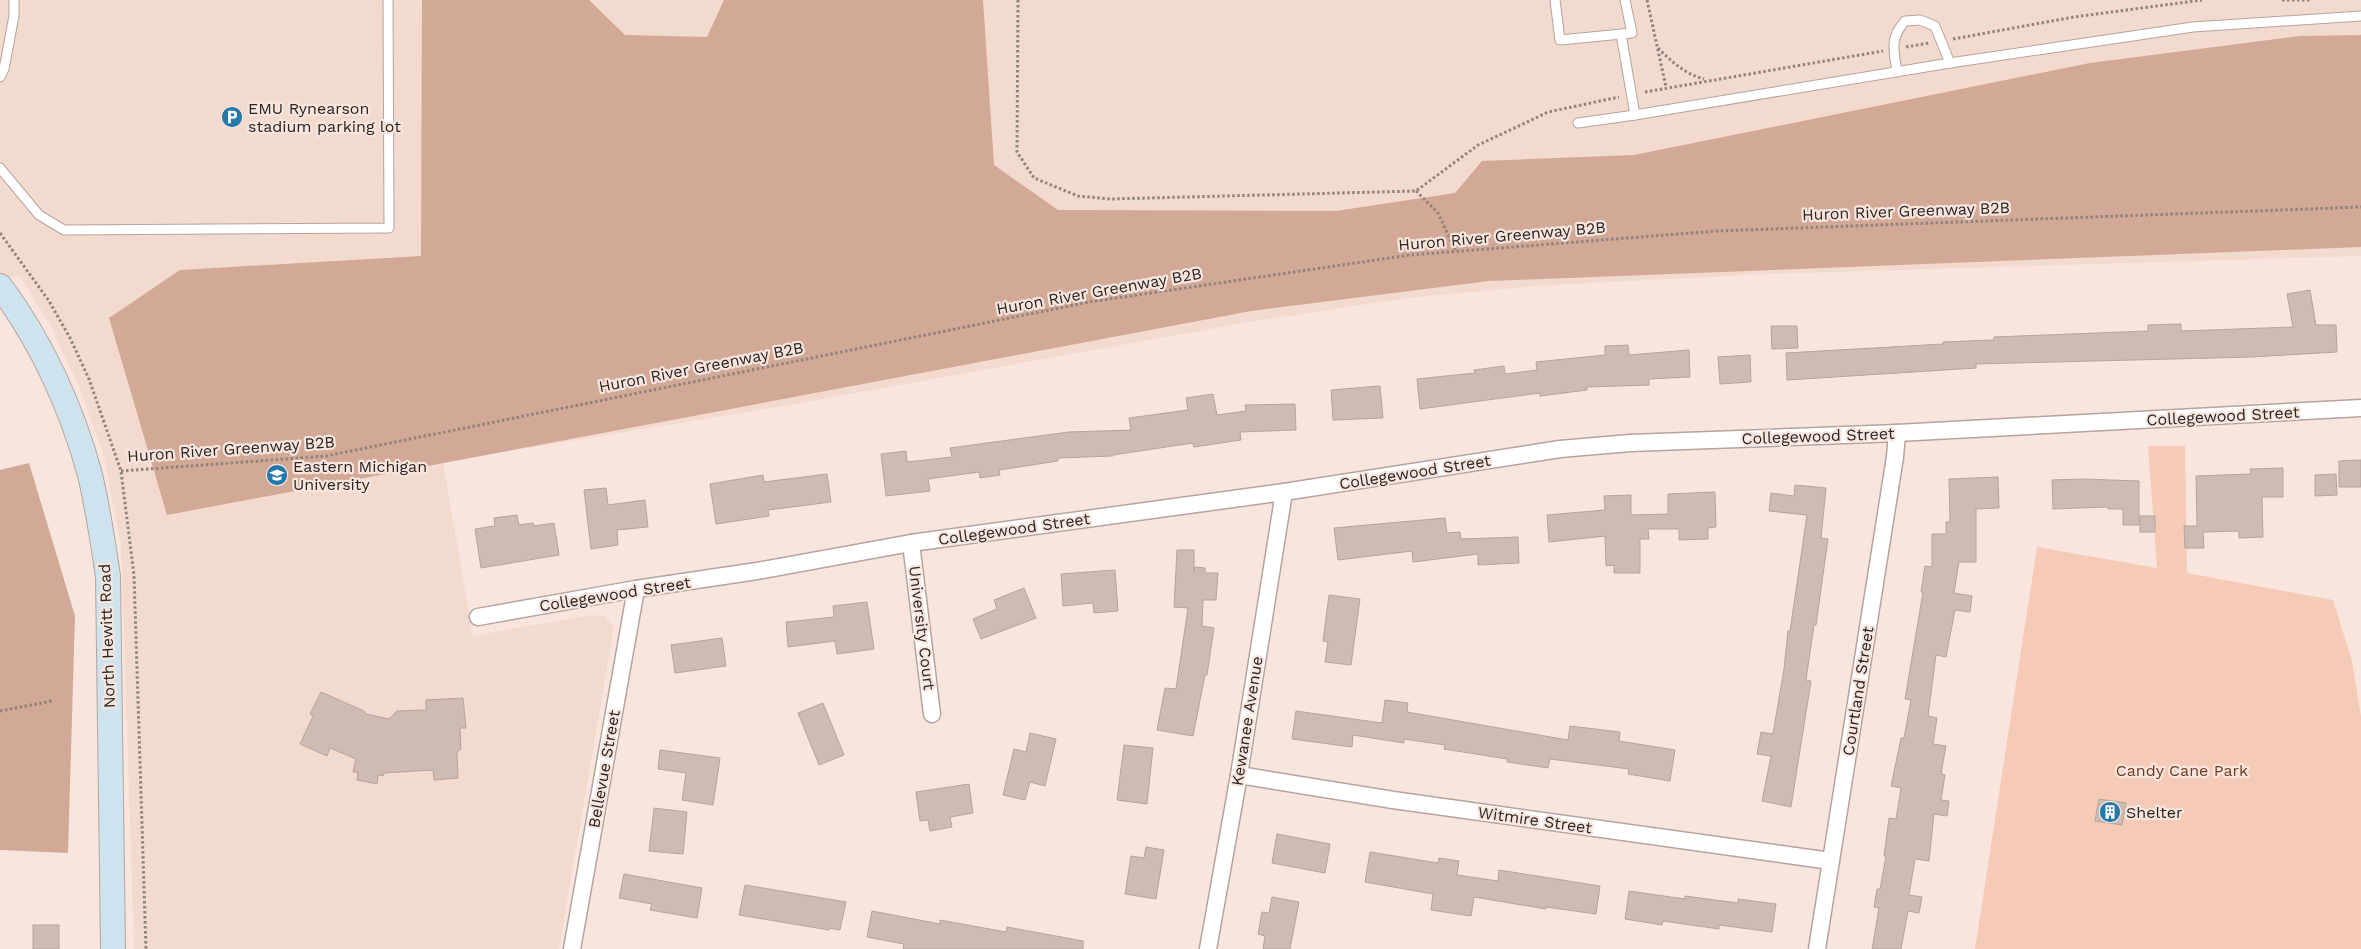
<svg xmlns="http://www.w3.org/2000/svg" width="2361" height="949" font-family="'Work Sans',sans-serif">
<rect width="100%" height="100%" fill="#f8e6de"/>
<path fill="#f3dace" d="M0 0H2361V256L1766 274 1537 286 1407 298 1249 322 784 406 443 462 473 636 590 615 605 616 614 627 559 949H134L121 546 104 457 79 386 48 321 19 276 0 277Z"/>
<path fill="#f5cbb8" d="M2148 446H2185L2187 573 2333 600 2352 661 2361 716V949H1975L2037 547 2157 568Z"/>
<g fill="#d2a896">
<path d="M422 0H589L625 35 707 37 724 0H983L994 165 1058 210 1336 211 1455 193 1482 161 1634 155 2090 63 2300 36 2361 35V247L1489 281 1251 311 167 515 109 318 180 270 421 256Z"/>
<path d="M29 463 75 616 68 853 0 850V470Z"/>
</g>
<g fill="#cdbbb4" stroke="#b5a49d">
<path d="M2310 290 2316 325H2336L2337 352 2252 357 1976 364V368L1787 380 1786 353 1943 344V342L1994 340V337L2148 331V325L2181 324V331L2293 327 2287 294Z"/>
<path d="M1771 326H1797L1798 348 1772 349Z"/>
<path d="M1628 345 1629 355 1689 350 1690 377 1649 379V385L1587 387V390L1540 396V393L1420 409 1417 379 1475 373 1474 370 1504 366 1505 374 1537 370 1536 362 1605 355V346Z"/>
<path d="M1750 355 1751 382 1720 384 1718 357Z"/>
<path d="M1380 386 1383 418 1333 420 1331 390Z"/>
<path d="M1213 394 1217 415 1246 411 1245 405 1295 404 1296 430 1240 432 1241 440 1194 447 1193 443 1113 455V456L1058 458V461L999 470 1000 475 980 478 979 472 928 479 930 491 886 496 881 454 906 451 907 462 952 457 950 448 994 442 1069 432 1131 430 1129 418 1188 410 1186 398Z"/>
<path d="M2361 460V487H2339V461Z"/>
<path d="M2283 468V497H2262L2263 537 2239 538V531L2203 532 2204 548H2185L2184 526H2197L2196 476 2251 474 2250 469Z"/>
<path d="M827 474 831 502 768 510 769 516 716 524 710 484 763 475 764 482Z"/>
<path d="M2336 474 2337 495 2315 496V475Z"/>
<path d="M1998 477 1999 508 1976 509V562H1959L1954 593 1972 596 1970 612 1955 610 1946 657 1936 655 1928 716 1937 718 1933 744 1946 746 1941 774 1945 775 1941 800 1949 801 1947 816 1934 814 1929 861 1915 859 1909 895 1922 897 1919 913 1908 911 1901 949H1872L1879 908 1874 907 1877 889H1880L1886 856H1884L1889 818 1896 819 1901 788 1891 786 1901 738H1904L1911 700 1905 699 1923 592H1921L1925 566 1932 567V534H1946V522H1950L1949 479Z"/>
<path d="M2083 479 2139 481V525H2123V509H2108V507L2053 509 2052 480Z"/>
<path d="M1795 485 1826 488 1821 538 1828 539 1816 625H1814L1806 680 1811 681 1791 807 1762 801 1771 756 1757 754 1761 732 1773 734 1784 669 1788 631H1790L1807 515 1769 511 1771 493 1794 496Z"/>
<path d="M606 488 608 505 645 500 648 527 617 530 618 545 591 549 584 490Z"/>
<path d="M1715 492 1716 527 1708 528V539L1679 540V529H1648L1649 539H1640V573H1614V565L1606 566 1605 536 1549 542 1547 515 1605 510 1604 496 1631 495V515L1668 514V494Z"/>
<path d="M517 515 519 525 533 523 534 526 554 523 559 555 481 568 475 529 495 526 494 518Z"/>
<rect x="2140" y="516" width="15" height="16"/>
<path d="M1445 518 1447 533 1460 532 1461 539 1518 537 1519 563 1478 565V554L1413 562 1412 551 1338 560 1334 528Z"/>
<path d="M1177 550H1194V572L1195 567 1205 568V573H1218L1216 600H1203L1202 626 1214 628 1207 675H1205L1193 736 1157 730 1165 688 1176 689 1188 608 1174 607Z"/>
<path d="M1115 570 1118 611 1094 613 1093 603 1063 606 1061 574Z"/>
<path d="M1024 588 1036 618 981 639 973 619 997 609 994 600Z"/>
<path d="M1329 595 1360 599 1351 665 1325 662 1328 642 1323 641Z"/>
<path d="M867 602 874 649 837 654 835 641 788 647 786 622 834 617 833 606Z"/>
<path d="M722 638 726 666 675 673 671 645Z"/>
<path d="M321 692 364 711 366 714 389 719 397 711 426 710V700L463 698 466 728H460L461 749 457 752 458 778 434 780 433 770 384 773 383 776 378 775 377 784 357 780 358 772H353L356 759 330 748 327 756 300 744 313 716 310 714Z"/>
<path d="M1385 700 1408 703 1407 712 1568 740 1570 726 1620 732 1619 741 1675 750 1670 781 1628 774 1629 769 1550 759 1548 768 1507 762V759L1444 749 1445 745 1404 739V743L1353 735 1352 747 1292 739 1296 711 1382 723Z"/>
<path d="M823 703 844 755 819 765 798 713Z"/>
<path d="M1030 733 1056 739 1045 786 1030 782 1025 800 1003 795 1014 749 1026 752Z"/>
<path d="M1124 745 1153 748 1147 804 1117 800Z"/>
<path d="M660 750 720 758 713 805 682 800 686 773 658 769Z"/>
<path d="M969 784 973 813 950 817 952 827 930 831 928 820 920 821 916 792Z"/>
<path d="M2099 799 2126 803 2122 825 2095 821Z"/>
<path d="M654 808 687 812 683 854 649 851Z"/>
<path d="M1277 834 1330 844 1325 873 1272 863Z"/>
<path d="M1146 847 1164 850 1156 899 1125 894 1131 856 1144 858Z"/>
<path d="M1370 852 1438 863 1439 858 1459 861 1457 875 1498 881 1499 870 1600 886 1596 914 1546 907V909L1474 897 1471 916 1431 910 1433 894 1365 882Z"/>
<path d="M624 874 702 888 697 918 650 910 652 904 619 898Z"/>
<path d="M745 885 846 902 840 930 829 928V930L739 915Z"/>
<path d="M1629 891 1685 899V896L1738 903V899L1776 904 1772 932 1719 925V929L1663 921 1662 925 1625 919Z"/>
<path d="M1272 897 1299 902 1290 949H1263L1265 936 1258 934 1262 912 1269 913Z"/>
<path d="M872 911 940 924V920L1006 932 1007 927 1083 941V949H903L904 944 867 937Z"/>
<rect x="33" y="925" width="26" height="24"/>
</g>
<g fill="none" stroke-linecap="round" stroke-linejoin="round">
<g stroke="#b5a49d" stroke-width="11">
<g id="lane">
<path d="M1555 0 1560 40 1632 33 1625 0"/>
<path d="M1621 34 1635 115 1950 63 2193 27 2361 16"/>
<path d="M1897 72C1894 51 1889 39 1905 21L1920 20 1935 26 1950 63"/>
<path d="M0 77 4 69 14 16V0"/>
<path d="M1578 123 1635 115"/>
<path d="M0 168 39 215 64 230 389 228 388 0"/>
</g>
</g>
<g stroke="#b5a49d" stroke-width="19">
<g id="street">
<path d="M911 543 932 714"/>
<path d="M478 617 636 589 757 571 911 543 1284 492 1560 449 1630 443 1897 433 2361 408"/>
<path d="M1239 775 1393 800 1831 861"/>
<path d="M572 949 636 589"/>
<path d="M1208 949 1239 775 1284 492"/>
<path d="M1817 949 1895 457 1897 433"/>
</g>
</g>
<g stroke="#b5a49d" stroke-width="26">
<path id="secondary" d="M0 286C41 341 72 408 90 475 98 508 103 543 108 576L113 949"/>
</g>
<g stroke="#8f847e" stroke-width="3" stroke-dasharray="2.5 2.5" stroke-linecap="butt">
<path d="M1018 0 1017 152 1034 178 1078 196 1110 199 1416 191 1478 145 1523 124 1548 112 1619 97"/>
<path d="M1647 0 1666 87"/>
<path d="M2282 0H2311"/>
<path d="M1953 39 2074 17 2202 0"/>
<path d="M1906 47 1929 43"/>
<path d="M1658 48C1672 62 1685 74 1704 79"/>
<path d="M1645 92 1883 51"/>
<path d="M1416 191 1438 213 1455 250"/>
<path d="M0 233 49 301 70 338 89 379 121 471 134 575 146 949"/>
<path d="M121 471 326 456 1089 302 1410 255 1717 231 2361 207"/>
<path d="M0 711 52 701"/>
</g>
<use href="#lane" stroke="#fff" stroke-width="9"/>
<use href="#street" stroke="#fff" stroke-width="16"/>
<use href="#secondary" stroke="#cfe3ef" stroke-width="24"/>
</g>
<defs>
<g id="parking-disc" transform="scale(1.125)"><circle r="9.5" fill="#2479a9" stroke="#f8e6de"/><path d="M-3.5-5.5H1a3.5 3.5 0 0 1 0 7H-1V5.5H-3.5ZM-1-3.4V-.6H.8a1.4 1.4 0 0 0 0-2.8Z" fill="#fff"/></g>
<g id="university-disc" transform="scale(1.125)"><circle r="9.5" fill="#2479a9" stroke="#f8e6de"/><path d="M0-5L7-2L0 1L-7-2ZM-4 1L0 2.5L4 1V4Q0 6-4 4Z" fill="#fff"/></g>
<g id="building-disc" transform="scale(1.125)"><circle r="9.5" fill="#2479a9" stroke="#f8e6de"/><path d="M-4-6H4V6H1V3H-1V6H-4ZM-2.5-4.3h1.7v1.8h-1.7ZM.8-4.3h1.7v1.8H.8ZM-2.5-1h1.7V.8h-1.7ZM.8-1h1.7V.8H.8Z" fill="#fff"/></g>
</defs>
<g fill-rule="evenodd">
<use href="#parking-disc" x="232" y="117"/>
<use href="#university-disc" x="277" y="475"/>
<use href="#building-disc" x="2110" y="812"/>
</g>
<g text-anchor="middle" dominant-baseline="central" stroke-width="4.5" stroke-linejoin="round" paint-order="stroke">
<g font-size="16" fill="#2a2421" stroke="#f8e6de" text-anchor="start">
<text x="248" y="108">EMU Rynearson<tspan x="248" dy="18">stadium parking lot</tspan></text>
<text x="293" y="466">Eastern Michigan<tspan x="293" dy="18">University</tspan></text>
<text x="2126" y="812">Shelter</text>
</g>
<g font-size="16" fill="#2a2421" stroke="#f8e6de">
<text transform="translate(1906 211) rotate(-2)">Huron River Greenway B2B</text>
<text transform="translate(1502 236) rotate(-5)">Huron River Greenway B2B</text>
<text transform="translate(1099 291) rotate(-10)">Huron River Greenway B2B</text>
<text transform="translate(701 367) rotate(-11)">Huron River Greenway B2B</text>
<text transform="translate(2223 416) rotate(-3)">Collegewood Street</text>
<text transform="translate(1818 436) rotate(-2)">Collegewood Street</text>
<text transform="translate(231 449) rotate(-4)">Huron River Greenway B2B</text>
<text transform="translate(1415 472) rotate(-9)">Collegewood Street</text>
<text transform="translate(1014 529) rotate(-8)">Collegewood Street</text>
<text transform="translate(615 594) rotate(-9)">Collegewood Street</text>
<text transform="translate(922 628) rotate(83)">University Court</text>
<text transform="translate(107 636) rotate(-92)">North Hewitt Road</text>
<text transform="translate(1858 691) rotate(-81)">Courtland Street</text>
<text transform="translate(1247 721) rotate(-81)">Kewanee Avenue</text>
<text transform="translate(604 769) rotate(-80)">Bellevue Street</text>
<text transform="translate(1535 820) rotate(8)">Witmire Street</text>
</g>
<g font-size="16" fill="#6f391f" stroke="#f8e6de">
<text x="2182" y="770">Candy Cane Park</text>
</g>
</g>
</svg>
